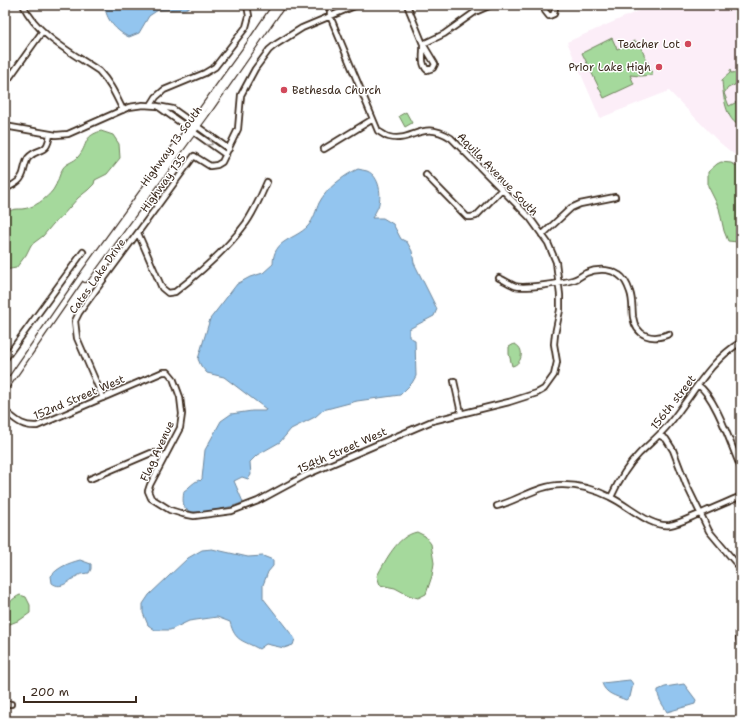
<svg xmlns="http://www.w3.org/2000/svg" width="746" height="726" viewBox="0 0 746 726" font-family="'Shantell Sans',sans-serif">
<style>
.built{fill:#fceef8}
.green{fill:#a5d99c;stroke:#70825d}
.water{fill:#93c5ef;stroke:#70879b}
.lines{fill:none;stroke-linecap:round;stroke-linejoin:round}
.minor-casing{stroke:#3b2a1e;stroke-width:8}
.major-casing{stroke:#3b2a1e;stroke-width:8}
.minor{stroke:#fff;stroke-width:4.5}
.major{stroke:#fff;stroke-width:5.5}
.oneway{stroke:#a79f9a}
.poi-dot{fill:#d1495b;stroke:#fff;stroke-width:1.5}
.labels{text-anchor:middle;stroke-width:3;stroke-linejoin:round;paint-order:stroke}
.poi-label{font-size:11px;fill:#3b2a1e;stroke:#fff;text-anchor:end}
.street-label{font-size:11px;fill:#3b2a1e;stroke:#fff}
</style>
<rect width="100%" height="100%" fill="#fff"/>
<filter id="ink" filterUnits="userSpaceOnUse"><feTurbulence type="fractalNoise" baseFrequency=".025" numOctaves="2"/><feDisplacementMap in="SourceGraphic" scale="8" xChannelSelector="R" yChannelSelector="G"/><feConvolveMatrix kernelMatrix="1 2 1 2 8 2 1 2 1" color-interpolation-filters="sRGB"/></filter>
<g filter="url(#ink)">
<path class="built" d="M652 5H741V160L719 142 669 91 600 118 567 42Z"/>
<path class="green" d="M612 38 617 49 635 41 639 43 653 75 640 76 630 75 634 84 604 98 582 53Z
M730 70 731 73 739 72 741 82 728 88 724 93 729 106 737 102 739 104 737 105 741 114V126C725 121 723 94 722 80L730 73Z
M406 112 412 123 405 127 399 116Z
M101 131 113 135 119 144 120 158 107 174 95 180 94 184 88 190 78 198 62 216 53 224 43 236 31 245 26 255 16 268 5 270V214C12 209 14 209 22 209 34 208 46 199 53 190 58 183 59 174 63 168 66 163 74 162 78 157 89 144 82 137 101 131Z
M721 162 731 163 741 168V241L738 242 728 241 724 231 719 208 708 186V172L717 164Z
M514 344C525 347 523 364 512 366L509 354V347Z
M417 532 425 536 431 544 434 563 432 576 426 594 418 598 408 595 395 588 380 585 377 576C386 560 397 536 417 532Z
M20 595 26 597 30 605V613L20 620 5 626C5 612 5 602 20 595Z"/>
<path class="water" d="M105 5H194L185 9 158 10 149 16 139 33 129 37C117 32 105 19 105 5Z
M358 169C361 170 364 170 367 171 380 176 382 196 378 207 376 211 374 215 372 218H383L393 224 401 239 407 242 412 251 414 263 437 309 434 316 409 329V337L415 340 416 376 412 383 400 395 357 401 323 410 315 417 291 429 280 442 257 455 250 462 251 475 248 479 242 477 234 481 243 502C235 507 192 517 186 509 182 505 183 497 184 491 189 488 193 482 199 480L200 481 202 479 205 450 221 421 231 414 252 411H265L266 409 224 377 207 373 201 366 198 359 210 319 237 284 250 277 263 273 273 264C273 239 295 240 308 226 314 219 316 210 319 203 326 189 344 175 358 169Z
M212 549 248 557 263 556 273 560V566L268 572 263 585V598L295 639 293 645 284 648 266 644 259 649C243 640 235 642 230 622L217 617 189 621 170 630H155L148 625 143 613V604L149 595 188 558 202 550Z
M80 560 91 564V569L89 573C86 573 82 574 79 575 70 579 62 591 52 583L51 576C58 567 69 563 80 560Z
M630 680 633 684 630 697 626 700C616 696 605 694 602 683Z
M684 684 696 700 695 704 667 712C663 705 657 698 658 690L665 687Z"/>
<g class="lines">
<g class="minor-casing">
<path id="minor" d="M23 5C38 36 71 52 99 71 111 84 115 94 123 110
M407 5 423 44 435 64 433 68 427 70C420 63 424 53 423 44
M546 5 545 11 549 16 554 14 555 8 554 5
M423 44 444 34 475 12 491 5
M5 84 42 32
M151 105 156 97 164 90 205 73 215 67 246 27 249 16 247 5
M160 108 226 155
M5 126 56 135 68 134 129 107 143 105 157 106 173 109 229 149
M324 149 373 119
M426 175 467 217H471L476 216 502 189
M5 189C15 184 22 181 24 170 25 166 26 161 28 158 39 146 47 156 50 134
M138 233 162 288 168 293 175 292C201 272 227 249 246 223 255 210 261 196 267 182
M542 235 571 208 580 204 615 197
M499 278C504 280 510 284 515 286 524 289 563 283 573 280 578 279 582 275 586 273 596 269 609 268 619 275 624 278 628 286 630 292 633 300 632 309 633 317 636 337 653 341 669 334
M5 359 83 252
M454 381 461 413
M698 385C716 397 731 446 741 468
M103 398 77 338 75 321 79 313 194 156 210 166 217 165 222 162 238 129 241 95 255 69 269 50 275 45 302 28 357 5
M5 411C16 420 22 427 37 426L163 372H168L173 378 180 397 182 414 180 428 150 485 148 491 151 498 170 510 183 514 194 516 232 511 258 501 306 475 432 421 509 402 537 393 544 389 554 375 557 362 554 344 555 334 560 310V295L556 262 548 243 530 218 451 138C422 119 412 143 389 137 385 136 382 133 378 131L330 16V5
M659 435 666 439 673 450 686 484 709 531 741 569
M90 479 151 453H158L164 458
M611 497C618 482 627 466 639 454 649 444 660 435 669 424 692 396 709 361 741 342
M497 506C519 500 540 484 563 485 579 485 596 490 610 497 628 505 650 528 670 525 681 523 691 517 702 513 715 507 728 502 741 496
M741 619C738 628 738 637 741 646
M5 704H11"/>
</g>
<g class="major-casing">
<path id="major" d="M85 279 206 114 282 5
M5 388 85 272 249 45 276 5"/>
</g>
<use href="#minor" class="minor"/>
<use href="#major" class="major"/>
</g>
<defs><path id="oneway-chevron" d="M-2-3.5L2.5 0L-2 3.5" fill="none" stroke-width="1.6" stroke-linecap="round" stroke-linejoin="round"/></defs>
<use class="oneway" href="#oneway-chevron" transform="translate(210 143) rotate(35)"/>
</g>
<g class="poi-dot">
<circle cx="688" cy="44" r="4"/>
<circle cx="659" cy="67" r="4"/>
<circle cx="284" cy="90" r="4"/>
</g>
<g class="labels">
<g class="poi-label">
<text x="680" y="48">Teacher Lot</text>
<text x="651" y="71">Prior Lake High</text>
<text x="292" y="94" text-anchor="start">Bethesda Church</text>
</g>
<g class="street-label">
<text transform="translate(171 146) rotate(-54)" y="4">Highway 13 South</text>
<text transform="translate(498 174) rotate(46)" y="4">Aquila Avenue South</text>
<text transform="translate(163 183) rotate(-54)" y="4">Highway 135</text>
<text transform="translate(97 276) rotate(-55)" y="4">Cates Lake Drive</text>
<text transform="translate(79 397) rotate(-23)" y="4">152nd Street West</text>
<text transform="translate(673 402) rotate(-52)" y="4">156th street</text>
<text transform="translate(342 450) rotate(-24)" y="4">154th Street West</text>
<text transform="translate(157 451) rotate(-65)" y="4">Flag Avenue</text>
</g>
</g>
<rect width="746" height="726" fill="none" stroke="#fff" stroke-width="20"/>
<rect x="10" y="10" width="726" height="706" fill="none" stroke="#3b2a1e" stroke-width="1.5" filter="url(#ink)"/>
<path d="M24 696v6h112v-6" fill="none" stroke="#3b2a1e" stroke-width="2"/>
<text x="30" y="696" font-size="12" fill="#3b2a1e" stroke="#ffffff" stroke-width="3" paint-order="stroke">200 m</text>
</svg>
